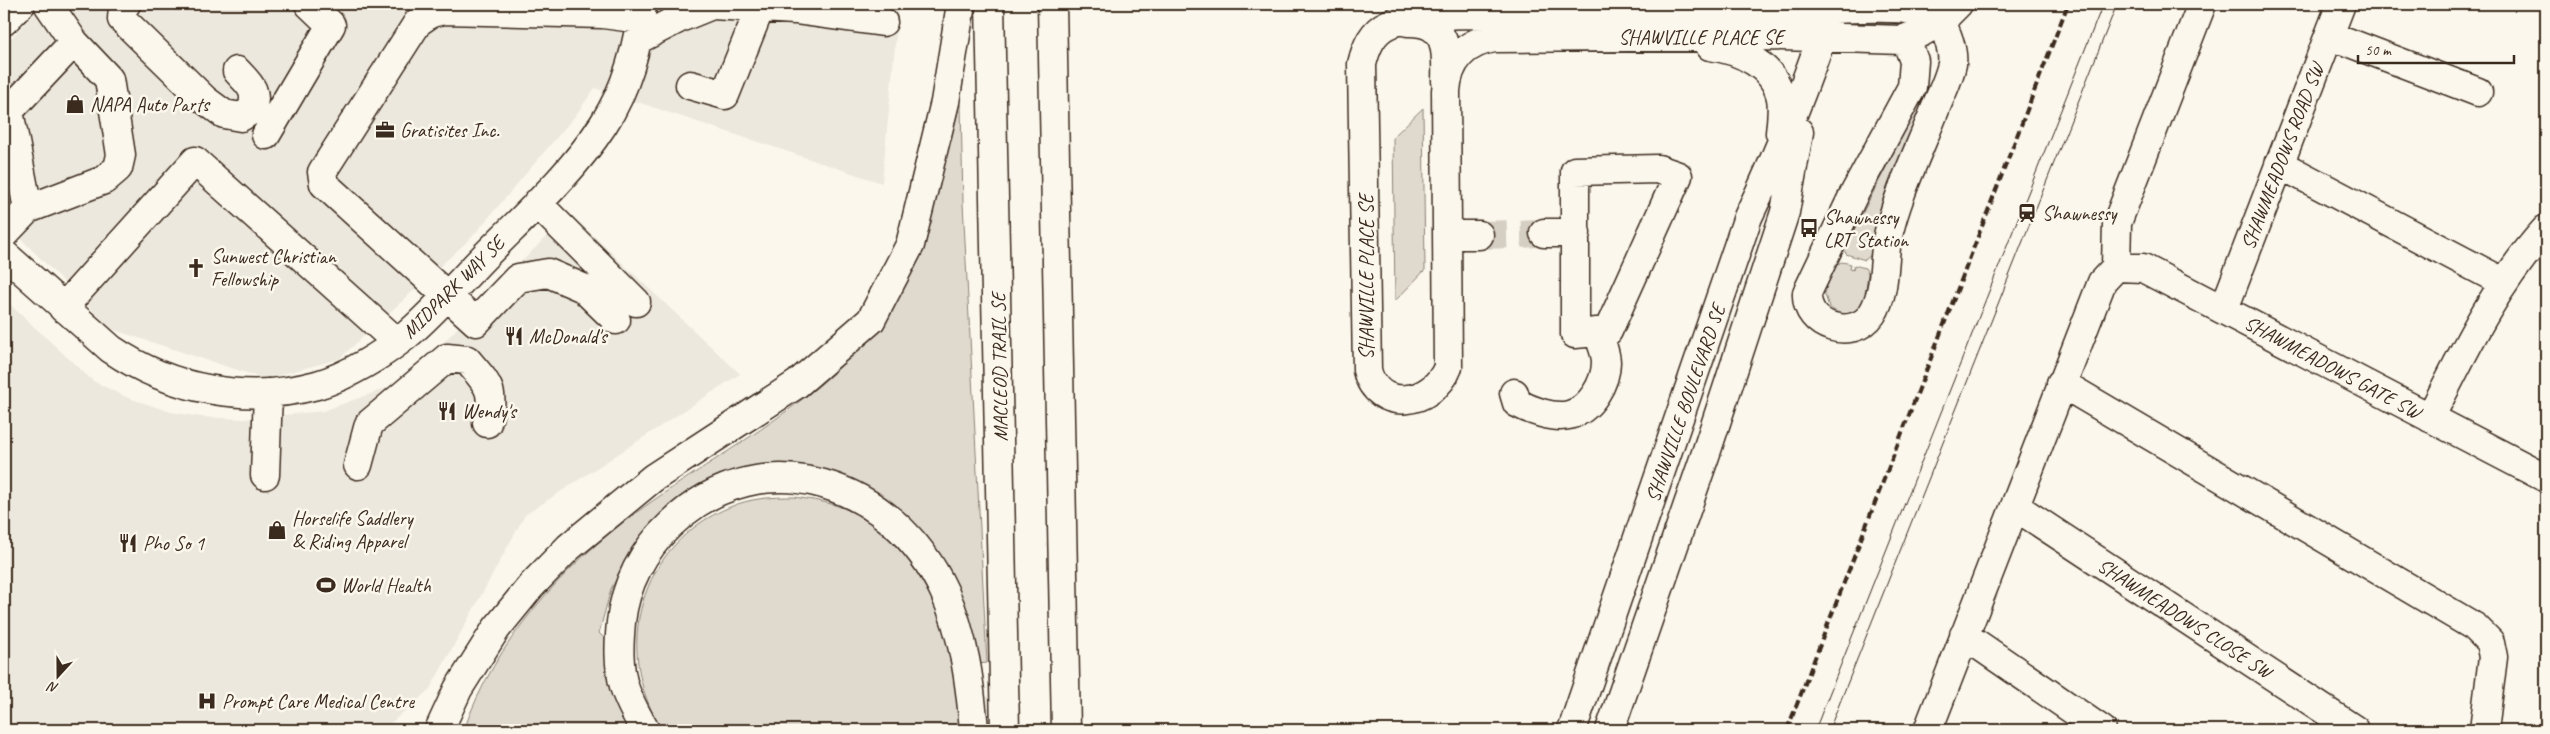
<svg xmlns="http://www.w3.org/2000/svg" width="2550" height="734" viewBox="0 0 2550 734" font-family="Caveat,sans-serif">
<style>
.built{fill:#ede8dd}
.green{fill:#dfd9ce;stroke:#8d8276}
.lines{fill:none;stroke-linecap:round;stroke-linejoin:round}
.minor-tunnel{stroke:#d5cec3;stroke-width:28;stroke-dasharray:28 14;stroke-linecap:butt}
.minor-casing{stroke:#3b2a1e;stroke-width:31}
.highway-casing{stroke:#3b2a1e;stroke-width:31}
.minor{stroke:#fbf7ec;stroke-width:28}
.highway{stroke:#fbf7ec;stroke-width:28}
.tram{stroke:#3b2a1e;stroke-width:1}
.rail{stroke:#3b2a1e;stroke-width:4;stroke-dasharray:8 4;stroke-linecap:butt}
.labels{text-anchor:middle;stroke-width:5;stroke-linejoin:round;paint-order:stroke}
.street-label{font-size:20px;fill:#3b2a1e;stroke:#fbf7ec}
.poi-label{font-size:20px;fill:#3b2a1e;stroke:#fbf7ec;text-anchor:start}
</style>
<rect width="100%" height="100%" fill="#fbf7ec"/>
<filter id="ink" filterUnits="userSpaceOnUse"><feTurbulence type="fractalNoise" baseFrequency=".02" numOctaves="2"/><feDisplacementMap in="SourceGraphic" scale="10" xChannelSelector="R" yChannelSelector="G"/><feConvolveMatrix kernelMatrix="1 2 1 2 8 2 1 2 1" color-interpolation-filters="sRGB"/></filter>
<g filter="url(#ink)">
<path class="built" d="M43 4H899L882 183 595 88 575 116 472 237 339 359 265 379 111 329 4 222V46Z
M569 213 740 374 525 515 430 689 383 730H4V299L93 381 126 397 171 412 201 417 244 419 323 411 406 381Z"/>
<path class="green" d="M952 105H961L963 203 987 663 978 664 919 536 786 470 636 547 620 572 611 589 599 633 607 641 634 730H464C494 643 563 566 637 512 717 454 808 410 873 332 880 322 886 311 893 300 932 238 943 177 952 105Z
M1423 108 1425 270 1395 301 1393 137Z
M1915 111 1920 113 1876 226 1870 256 1865 260 1846 254 1844 249Z
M1842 262 1851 264 1850 269 1853 270 1854 265 1865 268 1868 273 1864 304C1853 316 1842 317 1829 307L1824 292 1837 264Z
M794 497C807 499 822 501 835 505 904 527 940 600 954 666 959 687 960 709 963 730H662C611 649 639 544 730 507 750 498 772 497 794 497Z"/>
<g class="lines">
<path class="minor-tunnel" d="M1479 235 1544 233"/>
<g class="minor-casing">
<path id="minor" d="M126 4 123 7 122 19 205 100 224 114 241 117 252 110C258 90 250 85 237 71
M4 21 21 4
M1408 22C1448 21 1447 50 1446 81
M2329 35 2478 92
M637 40 680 18 712 5 795 10 883 22
M1902 40 1908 45 1914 61 1912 87 1853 196 1807 293C1805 328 1854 341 1872 314 1886 292 1883 264 1887 240 1897 194 1919 151 1936 107 1941 94 1949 79 1952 64 1954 52 1947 32 1940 21 1923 0 1822 10 1793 12 1702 17 1610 15 1520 15 1483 15 1422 10 1389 24 1372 31 1366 48 1362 64L1367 370C1377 413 1433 406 1448 367L1446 91C1448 61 1465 42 1495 38L1782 36 1902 40 1922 32 1940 22 1958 4
M1710 46C1740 50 1774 65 1781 98 1783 109 1781 122 1780 133
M690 85 725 95 760 8
M4 109 9 111 28 209 4 234
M9 111 74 42
M266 135 331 25 309 4
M2279 164 2503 282
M1658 169 1678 176 1608 331 1575 334V171Z
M537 203 636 302
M28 209 104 180 118 168 121 155 109 79 74 42 48 4
M1544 233H1576
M1447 235H1479
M4 254 111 349C171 390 247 404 317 385 348 376 382 355 407 335 433 313 457 285 481 260 523 217 570 176 603 125 626 90 639 45 642 4
M2116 267 2143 268 2546 478
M2116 267 2117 223 2202 4
M63 308 195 161 397 342
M2224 309 2341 4
M616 320 583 288 548 273 518 278 476 322 324 184 322 172 418 22 431 13 444 10 603 14 641 19
M2061 383 2475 627 2490 642 2493 657 2484 730
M1514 393 1517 403C1530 410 1553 419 1569 415 1590 410 1606 383 1606 362 1606 352 1600 341 1598 332
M2430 418C2464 351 2495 285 2546 229
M358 465 369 424 447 358 467 360C488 385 496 389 487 423
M265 475 268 393
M2016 507 2355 730
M1964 635 2102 730
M1572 730 1748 217C1779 153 1804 89 1827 22
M1610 730 1707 450 1785 212 1799 132
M1928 730 2102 282 2116 267"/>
</g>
<g class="highway-casing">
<path id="highway" d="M990 4 1005 730
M1052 4 1066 730
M439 730 458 689 496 629 531 586 569 547 653 478 797 384 871 320 910 245 945 102 961 4
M645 730C637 716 629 702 624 686 618 665 619 644 621 622 625 585 643 550 671 524 763 436 894 483 944 591 964 635 970 682 974 730"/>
</g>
<use href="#minor" class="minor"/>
<use href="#highway" class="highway"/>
<path class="tram" d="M1815 730 2103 4
M1829 730 2117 4"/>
<path class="rail" d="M1787 730 2068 4"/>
</g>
</g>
<defs>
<g id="shop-bare" transform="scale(1.5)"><path d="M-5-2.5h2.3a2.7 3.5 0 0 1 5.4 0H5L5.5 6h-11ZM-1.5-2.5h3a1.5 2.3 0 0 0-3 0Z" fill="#3b2a1e" stroke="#fbf7ec" stroke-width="2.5" paint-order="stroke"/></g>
<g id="office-bare" transform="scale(1.5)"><path d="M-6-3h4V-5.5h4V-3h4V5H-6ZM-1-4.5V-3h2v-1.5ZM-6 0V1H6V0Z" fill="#3b2a1e" stroke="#fbf7ec" stroke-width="2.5" paint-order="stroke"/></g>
<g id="station-bare" transform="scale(1.5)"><path d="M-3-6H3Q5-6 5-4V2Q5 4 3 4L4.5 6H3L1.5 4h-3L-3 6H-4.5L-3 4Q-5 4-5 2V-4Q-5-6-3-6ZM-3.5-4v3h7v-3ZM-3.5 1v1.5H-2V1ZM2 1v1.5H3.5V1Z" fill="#3b2a1e" stroke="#fbf7ec" stroke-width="2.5" paint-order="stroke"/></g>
<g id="bus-bare" transform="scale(1.5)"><path d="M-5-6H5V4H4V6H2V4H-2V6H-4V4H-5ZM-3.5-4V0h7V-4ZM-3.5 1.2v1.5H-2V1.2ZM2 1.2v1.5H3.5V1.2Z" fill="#3b2a1e" stroke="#fbf7ec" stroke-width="2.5" paint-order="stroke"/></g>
<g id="church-bare" transform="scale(1.5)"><path d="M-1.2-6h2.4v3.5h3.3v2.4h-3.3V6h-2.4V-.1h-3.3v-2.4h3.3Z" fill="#3b2a1e" stroke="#fbf7ec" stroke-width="2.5" paint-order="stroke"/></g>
<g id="restaurant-bare" transform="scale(1.5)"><path d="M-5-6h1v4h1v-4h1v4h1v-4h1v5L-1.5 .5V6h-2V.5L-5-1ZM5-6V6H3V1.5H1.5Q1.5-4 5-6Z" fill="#3b2a1e" stroke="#fbf7ec" stroke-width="2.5" paint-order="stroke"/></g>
<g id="stadium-bare" transform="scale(1.5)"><path d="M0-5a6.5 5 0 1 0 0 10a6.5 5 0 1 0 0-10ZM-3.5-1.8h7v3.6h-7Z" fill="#3b2a1e" stroke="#fbf7ec" stroke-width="2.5" paint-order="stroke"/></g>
<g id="hospital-bare" transform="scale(1.5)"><path d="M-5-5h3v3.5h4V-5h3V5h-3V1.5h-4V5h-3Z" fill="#3b2a1e" stroke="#fbf7ec" stroke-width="2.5" paint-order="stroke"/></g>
</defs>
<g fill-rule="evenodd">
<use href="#shop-bare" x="75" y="104"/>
<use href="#office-bare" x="385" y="130"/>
<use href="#station-bare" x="2027" y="213"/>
<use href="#bus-bare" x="1809" y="228"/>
<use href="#church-bare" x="196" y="268"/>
<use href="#restaurant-bare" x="514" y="336"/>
<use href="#restaurant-bare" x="447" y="411"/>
<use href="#shop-bare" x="277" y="530"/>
<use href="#restaurant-bare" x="128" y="543"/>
<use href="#stadium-bare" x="326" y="585"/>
<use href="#hospital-bare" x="207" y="701"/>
</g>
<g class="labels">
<g class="street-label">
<text x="1701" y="44">SHAWVILLE PLACE SE</text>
<text transform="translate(2282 156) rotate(-69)" y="7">SHAWMEADOWS ROAD SW</text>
<text transform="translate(1366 277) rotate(-90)" y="7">SHAWVILLE PLACE SE</text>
<text transform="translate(453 287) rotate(-45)" y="7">MIDPARK WAY SE</text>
<text transform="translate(999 367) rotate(-91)" y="7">MACLEOD TRAIL SE</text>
<text transform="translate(2333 367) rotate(28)" y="7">SHAWMEADOWS GATE SW</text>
<text transform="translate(1685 403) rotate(-71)" y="7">SHAWVILLE BOULEVARD SE</text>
<text transform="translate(2185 618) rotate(33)" y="7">SHAWMEADOWS CLOSE SW</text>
</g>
<g class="poi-label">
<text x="90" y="111">NAPA Auto Parts</text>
<text x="400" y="137">Gratisites Inc.</text>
<text x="2042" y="220">Shawnessy</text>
<text x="1824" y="224">Shawnessy<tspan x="1824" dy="23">LRT Station</tspan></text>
<text x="211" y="263">Sunwest Christian<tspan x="211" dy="23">Fellowship</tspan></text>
<text x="529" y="343">McDonald's</text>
<text x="462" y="418">Wendy's</text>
<text x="292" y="525">Horselife Saddlery<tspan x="292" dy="23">&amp; Riding Apparel</tspan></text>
<text x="143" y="550">Pho So 1</text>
<text x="341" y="592">World Health</text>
<text x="222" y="708">Prompt Care Medical Centre</text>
</g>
</g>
<rect width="2550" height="734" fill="none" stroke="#fbf7ec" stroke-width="20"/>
<rect x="10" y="10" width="2530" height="714" fill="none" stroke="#3b2a1e" stroke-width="2" filter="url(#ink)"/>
<g transform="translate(58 676) rotate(201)" stroke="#fbf7ec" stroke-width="4" paint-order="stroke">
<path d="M0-4L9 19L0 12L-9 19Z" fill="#3b2a1e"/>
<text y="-8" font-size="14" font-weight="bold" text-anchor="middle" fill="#3b2a1e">N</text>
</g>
<path d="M2358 55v8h156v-8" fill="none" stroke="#3b2a1e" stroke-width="2.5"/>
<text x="2365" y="55" font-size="15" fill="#3b2a1e" stroke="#fbf7ec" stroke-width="4" paint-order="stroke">50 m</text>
</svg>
